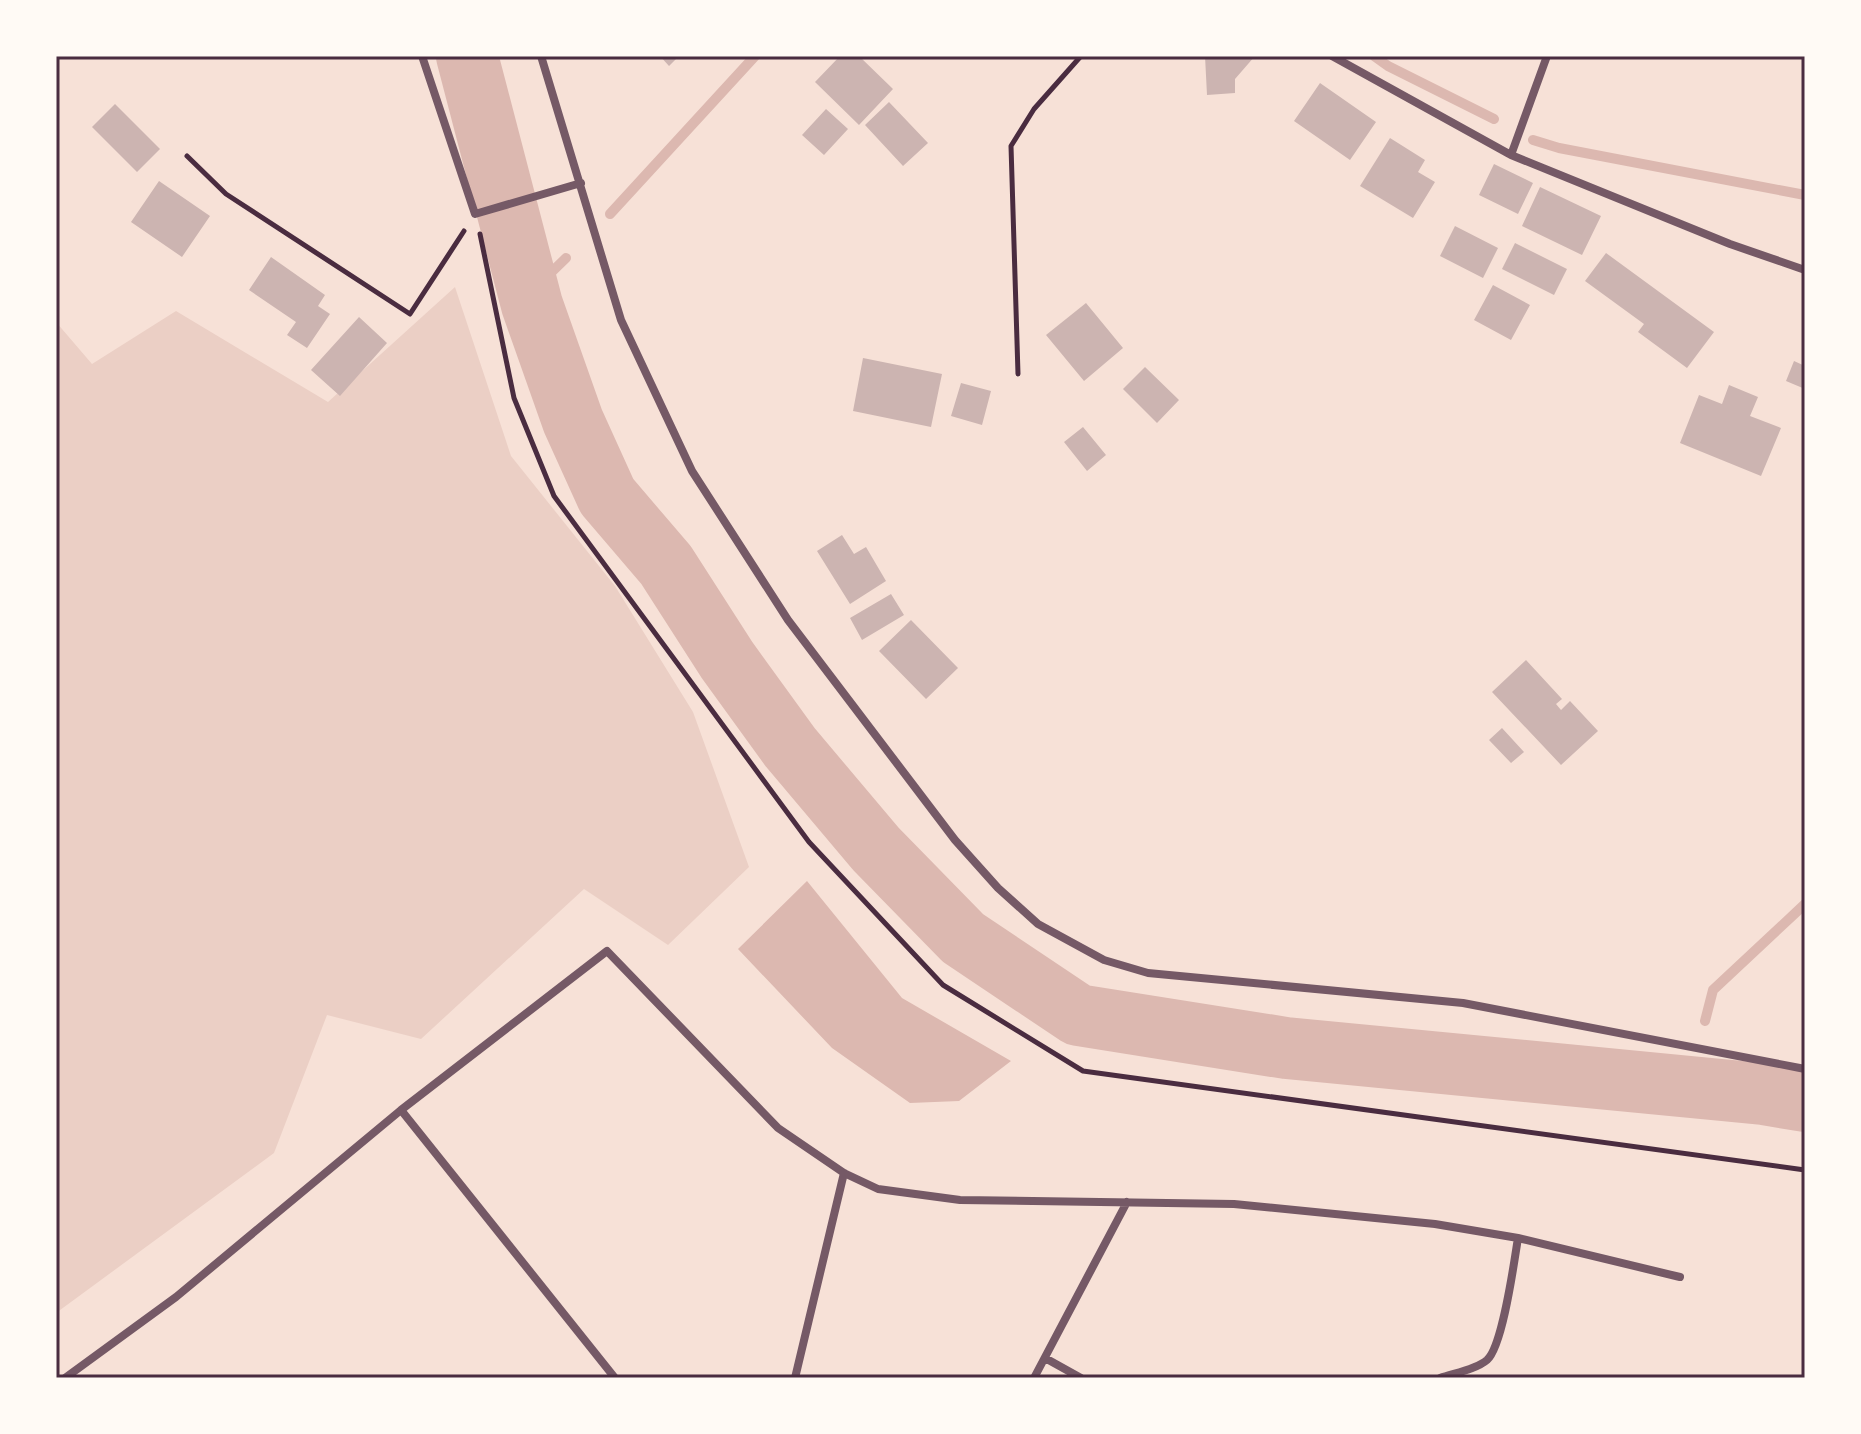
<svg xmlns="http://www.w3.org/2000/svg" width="1861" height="1434" viewBox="0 0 1861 1434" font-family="'Work Sans',sans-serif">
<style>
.green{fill:#ebcfc5}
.water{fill:#dcb8b0}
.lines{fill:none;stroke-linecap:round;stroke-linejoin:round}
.stream{stroke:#dcb8b0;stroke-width:10}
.river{stroke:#dcb8b0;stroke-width:62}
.building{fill:#ccb4b1}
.path{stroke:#4a2c40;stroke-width:5}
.minor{stroke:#755966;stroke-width:8}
.neatline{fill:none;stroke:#4a2c40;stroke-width:3}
</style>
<rect width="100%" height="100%" fill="#f7e1d7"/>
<path class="green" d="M455 287 511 456 615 586 693 712 749 867 668 945 584 889 421 1039 327 1015 274 1153 56 1313V322L92 364 176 311 328 402Z"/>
<path class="water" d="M807 881 902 998 1011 1061 959 1101 910 1103 832 1048 738 949Z"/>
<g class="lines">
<path class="stream" d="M1374 56 1388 66 1494 119
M1533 140 1559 148 1805 195
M610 214 755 56
M529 294 566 258
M1705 1021 1713 990 1805 904
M1688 1087 1691 1076"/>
<path class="river" d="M467 56 532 305 573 421 607 496 666 565 727 660 790 747 876 849 963 938 1078 1015 1286 1048 1763 1094 1805 1101"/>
</g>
<path class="building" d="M660 56H679L669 66Z
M840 56H859L893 89 859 125 815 82Z
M1205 56H1255L1235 79V93L1207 95Z
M1320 83 1376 122 1350 160 1294 121Z
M889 102 928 143 903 166 865 125Z
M115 104 160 149 137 172 92 127Z
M826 109 848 129 824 155 802 135Z
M1390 138 1425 160 1418 172 1435 182 1413 218 1360 186Z
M1494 164 1533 183 1518 214 1479 195Z
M159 181 210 216 182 257 131 222Z
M1540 187 1601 216 1582 255 1522 226Z
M1455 226 1498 248 1483 278 1440 256Z
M1515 243 1567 269 1554 295 1502 269Z
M1606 253 1714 332 1687 368 1638 332 1644 324 1585 281Z
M271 257 325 295 318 306 330 314 307 348 287 335 296 322 249 290Z
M1493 285 1530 305 1511 340 1474 320Z
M1086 303 1123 348 1084 381 1046 335Z
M359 317 387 343 340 396 311 370Z
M863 358 942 374 931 427 853 411Z
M1794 361 1805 366V389L1786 381Z
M1145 367 1179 400 1157 423 1123 389Z
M961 383 991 391 982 425 951 416Z
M1729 385 1758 397 1750 416 1781 428 1761 476 1680 443 1699 395 1722 404Z
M1083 427 1106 455 1087 471 1064 442Z
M842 535 854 554 866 547 886 581 850 604 817 551Z
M891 594 904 615 862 640 850 618Z
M911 620 958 668 926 699 879 651Z
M1526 660 1562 699 1556 704 1561 710 1570 701 1598 731 1561 765 1492 692Z
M1502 728 1524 752 1511 763 1489 740Z"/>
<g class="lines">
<path class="path" d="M187 156 226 194 410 314 464 231
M480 234 514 398 554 496 809 842 943 985 1083 1071 1805 1170
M1018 374 1011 146 1034 109 1081 56"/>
<path class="minor" d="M422 56 475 214 581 183
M541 56 621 320 692 471 788 620 955 840 998 888 1038 924 1104 960 1148 973 1463 1003 1805 1069
M1332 56 1511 155 1730 244 1805 270
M1511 155 1547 56
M401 1110 615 1378
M1045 1358 1081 1378
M65 1378 176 1297 401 1110 607 951 778 1128 844 1173 878 1189 960 1200 1234 1204 1435 1224 1518 1238 1680 1277
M795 1378 844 1173
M1034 1378 1127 1202
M1440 1378C1454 1373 1475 1370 1487 1360 1503 1346 1514 1262 1518 1238"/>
</g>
<rect width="1861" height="1434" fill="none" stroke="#fffaf5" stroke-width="116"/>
<rect x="58" y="58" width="1745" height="1318" class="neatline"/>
</svg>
